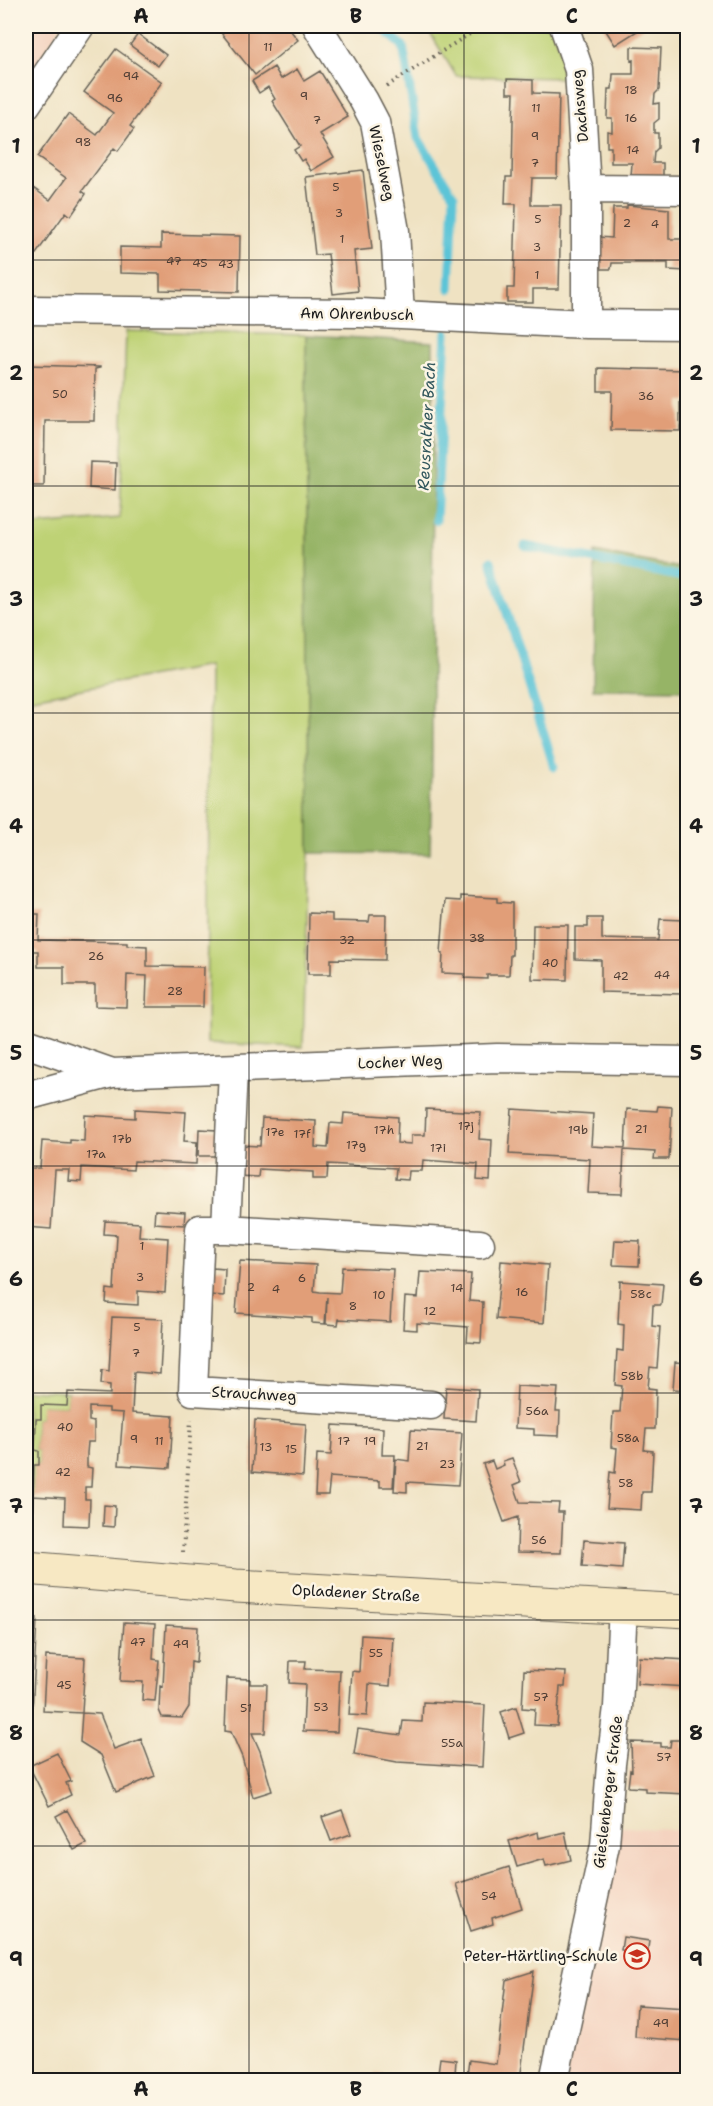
<svg xmlns="http://www.w3.org/2000/svg" width="713" height="2106" viewBox="0 0 713 2106" font-family="'Shantell Sans',sans-serif">
<style>
.built{fill:#f4d3c0}
.green{fill:#bed275;stroke:#6d7748;stroke-width:1.5}
.forest{fill:#96b466;stroke:#596841;stroke-width:1.5}
.lines{fill:none;stroke-linecap:round;stroke-linejoin:round}
.stream{stroke:#5bc4d7;stroke-width:9}
.building{fill:#e19e78}
.minor-casing{stroke:#666156;stroke-width:31}
.secondary-casing{stroke:#666156;stroke-width:35}
.path{stroke:#666156;stroke-width:4;stroke-dasharray:1.5 4.5;stroke-linecap:butt}
.minor{stroke:#fff;stroke-width:28}
.secondary{stroke:#f7e8c3;stroke-width:33}
.grid{fill:none;stroke:#1c1c1c;stroke-width:1.5;stroke-opacity:0.55}
.labels{text-anchor:middle;stroke-width:5;stroke-linejoin:round;paint-order:stroke}
.number-label{font-size:12px;fill:#4d3c33}
.street-label{font-size:15px;fill:#1c1c1c;stroke:#fcf5e5}
.poi-label{font-size:15px;fill:#1c1c1c;stroke:#fcf5e5;text-anchor:end}
.water-label{font-size:16px;font-style:italic;fill:#32575d;stroke:#fcf5e5}
.neatline{fill:none;stroke:#1c1c1c;stroke-width:2}
.grid-label{font-size:20px;text-anchor:middle;font-weight:bold;fill:#1c1c1c}
</style>
<rect width="100%" height="100%" fill="#fcf5e5"/>
<filter id="ink" filterUnits="userSpaceOnUse"><feTurbulence type="fractalNoise" baseFrequency=".0167" numOctaves="2"/><feDisplacementMap in="SourceGraphic" scale="12" xChannelSelector="R" yChannelSelector="G"/><feConvolveMatrix kernelMatrix="1 2 1 2 8 2 1 2 1" color-interpolation-filters="sRGB"/></filter>
<filter id="wash" filterUnits="userSpaceOnUse"><feTurbulence type="fractalNoise" baseFrequency=".008" numOctaves="4" result="noise"/><feDisplacementMap in="SourceGraphic" scale="24" xChannelSelector="R" yChannelSelector="G"/><feGaussianBlur stdDeviation="1.35" result="paint"/><feColorMatrix in="noise" values="0 0 0 0 0 0 0 0 0 0 0 0 0 0 0 0 0 1.4 0 .05"/><feComposite in="paint" operator="in"/></filter>
<g filter="url(#wash)">
<rect width="100%" height="100%" fill="#efe2c2"/>
<path class="built" d="M26 26H61L26 80Z
M610 1826 687 1831V2080H562Z"/>
<path class="green" d="M426 26H551L559 46 566 78 456 76Z
M126 331 306 335 309 853 303 1047 207 1043 210 666 26 699V526L120 518Z
M26 1390 68 1392 67 1406 42 1405 41 1419H36L35 1450 39 1451V1465H34L33 1496H26Z"/>
<path class="forest" d="M306 335 433 342 432 768 430 854 309 853Z
M595 552 687 569V690L593 689Z"/>
<g class="lines">
<path class="stream" d="M380 26 403 46 418 138 454 196 450 289
M436 520 446 333
M525 546 688 578
M491 561 554 767"/>
</g>
<g id="blocks">
<path class="building" d="M231 26H287L298 40 255 75 222 34Z
M603 26H645L615 45Z
M138 34 166 55 158 66 130 45Z
M631 47 661 48 659 90 655 94 654 104 659 103V119L654 123V133H658V148L654 152 653 163H663V176H631L632 163H611V147H607V131L612 132V118H607L608 89H612L613 74H633V60L631 61Z
M116 49 162 82 130 126 134 129 118 151 114 148 82 191 86 194 71 216 66 212 26 268V183L50 200 66 178 37 157 68 114 97 135 113 113 84 92Z
M274 67 281 79 297 69 304 81 320 71 348 117 320 134 334 157 311 171 304 159 301 161 294 150 300 146 272 101 275 99 268 87 259 93 252 81Z
M507 79 533 80V93L559 94 557 178H532L531 198V205H561L559 289H533V302H507V288H514L516 204H505L506 177H512L513 122 514 93H507Z
M363 170 372 249 354 251 358 291 333 294 328 254 315 255 306 177Z
M627 205 669 209V239H687V271L668 270V263H612L611 269H598V237L612 238 613 208H627Z
M161 234 240 236 239 292 160 290V274L120 273V247L161 248Z
M26 365 100 367V368L95 369 94 421H45L44 486H26Z
M598 368 687 370V401H680V431L611 430 612 391H598Z
M90 462 116 463 115 490 89 488Z
M460 896 497 898V902L512 903V955H510L509 975H487V979L464 978 465 974 442 973 443 953H441L445 900 460 901Z
M309 913 332 914V921L369 922 370 915H386L385 960 331 959V974H308Z
M26 914H39L38 940 127 942V945L147 946V966L204 967 203 1007H146L147 976 127 975 126 1007 95 1006V985H64V967H38V951H26Z
M588 918H602V939L642 940H658L660 919 684 920V926H687V957H683L682 994 601 992V960L575 959V927H588Z
M533 925H568L567 980 532 979Z
M658 1106 672 1107 669 1159H654L655 1152 624 1150 622 1194 588 1193 590 1159 509 1154 512 1109 593 1114 591 1146 625 1148 627 1109 657 1111Z
M135 1109 186 1112 184 1141 197 1142 196 1164 134 1161 133 1170 82 1167 81 1182 68 1181 69 1170H55L51 1229 26 1227V1168H40L42 1141 70 1143V1140L84 1141 85 1115 135 1118Z
M426 1109 481 1112 479 1139 492 1140 490 1181 477 1180 478 1164 423 1160 422 1171H409L408 1180 395 1179 396 1168 328 1164 327 1179H313V1172L259 1169 258 1177 237 1176 239 1145 260 1146 262 1118 316 1121 315 1147 328 1148 330 1123 343 1124 344 1113 398 1117 397 1143 411 1144V1135H425Z
M199 1129 217 1130 215 1156H198Z
M155 1210 185 1212 184 1225 154 1223Z
M105 1221 140 1223 139 1236 168 1238 165 1293 138 1291V1305L106 1303 107 1289 114 1290 117 1235 104 1234Z
M615 1240 640 1241 639 1266 613 1265Z
M240 1261 316 1265 314 1291 320 1292 340 1293 342 1267 393 1269 390 1322 339 1319 338 1325 326 1324 327 1297 325 1324 312 1323V1318L236 1313Z
M501 1261 548 1265 544 1323 496 1319Z
M212 1268 225 1269 224 1296 210 1295Z
M420 1272 471 1274 469 1301 483 1302 481 1343 467 1342 468 1327 417 1323V1330L403 1329 405 1297 418 1298Z
M620 1281 663 1284 661 1305H653L652 1326 660 1327 657 1368 650 1367 648 1388 656 1389 655 1429H646L644 1450 653 1451 651 1492H642L641 1510 607 1508 610 1472 615 1473 617 1448 611 1447 613 1412H620L622 1386 615 1385 617 1350 623 1351 624 1325 618 1324Z
M112 1317 163 1319 160 1374 134 1372 132 1413 173 1416 170 1468 119 1465 123 1413 109 1412V1408L89 1407V1421L94 1422V1442H88L87 1453V1467L92 1468 91 1487H85V1499H90L89 1526 64 1525 65 1498 33 1496 32 1523H26V1496H33L34 1465H39V1451L35 1450 36 1419H41V1405L67 1406 68 1392 110 1394V1385L101 1384 102 1370 109 1371Z
M675 1362 687 1363V1390L673 1389Z
M517 1386 558 1388 556 1411H560L559 1436 534 1435V1429L515 1428Z
M446 1387 478 1389 476 1421 444 1419Z
M255 1420 306 1424 303 1476 252 1472Z
M333 1425 383 1428 382 1455H395L393 1487H380V1481L330 1477 328 1495H315L317 1454 331 1455Z
M411 1430 462 1433 458 1485 407 1482V1492L394 1491 396 1459 409 1461Z
M512 1458 521 1482 514 1485 520 1502 559 1503 558 1512H563L561 1553 517 1552 518 1517 504 1522 483 1464 492 1461 495 1469 504 1465 503 1461Z
M104 1505 115 1506 114 1527 103 1526Z
M584 1540 624 1543 622 1569 582 1566Z
M26 1618H37L32 1713H26Z
M124 1622 155 1624 153 1659 159 1660 155 1701 142 1700 143 1682 120 1681Z
M166 1625 198 1627 196 1663 191 1662 189 1707 182 1718 162 1717 159 1710 160 1686 163 1687Z
M361 1635 393 1637 390 1686 369 1684 367 1716 349 1715 352 1671 359 1672Z
M46 1656 85 1658 82 1713 43 1711Z
M639 1657 687 1660V1687L637 1684Z
M290 1661H306L305 1669 340 1670 337 1732 303 1731 305 1684 289 1683Z
M524 1670 566 1672 565 1687H560L557 1726 534 1725 535 1709 522 1708Z
M227 1678 250 1679V1684H267L265 1733H252L260 1751 272 1791 253 1797 242 1757 231 1732 225 1731Z
M423 1702 485 1705 482 1767 397 1762 354 1754 358 1729 401 1735 403 1721 422 1722Z
M516 1707 524 1733 509 1738 501 1712Z
M82 1713 100 1714 114 1749 141 1739 155 1776 116 1792 101 1755 80 1742Z
M671 1740H683V1748H687V1794L645 1792V1788L628 1787 630 1770 632 1771 631 1742 661 1743V1747H670Z
M57 1753 71 1781 66 1783 71 1795 49 1806 29 1766Z
M67 1810 86 1844 74 1850 56 1816Z
M342 1810 351 1834 331 1841 322 1817Z
M538 1832 539 1838 565 1832 571 1860 546 1866 544 1859 517 1867 509 1841Z
M509 1867 522 1908 492 1918 493 1924 471 1931 456 1884Z
M623 1937 649 1941 647 1955 621 1950Z
M534 1971 520 2080H437L440 2058 456 2060 455 2074 467 2076 469 2060 496 2064 506 1980Z
M637 2005 687 2008V2041L635 2037Z
M375 2073 392 2075 391 2080H356L357 2074 375 2076Z"/>
</g>
</g>
<g filter="url(#ink)">
<use href="#blocks" fill-opacity="0" stroke="#666156" stroke-width="1.5"/>
<g class="lines">
<g class="minor-casing">
<path id="minor" d="M317 26 364 101 375 122 395 231 400 314
M564 26 579 70 586 189V324
M26 105 80 26
M586 189 688 190
M26 310 360 313 586 324 688 325
M26 1043 112 1073 497 1058 688 1061
M233 1069 226 1229 480 1244
M26 1096 112 1073
M226 1229H200L193 1391 431 1405
M554 2080 605 1845 611 1764 618 1707 623 1607"/>
</g>
<g class="secondary-casing">
<path id="secondary" d="M26 1568 236 1586 688 1611"/>
</g>
<path class="path" d="M387 86 482 26
M183 1552 191 1419"/>
<use href="#minor" class="minor"/>
<use href="#secondary" class="secondary"/>
</g>
</g>
<path class="grid" d="M249 26V2080M464 26V2080M26 260H688M26 486H688M26 713H688M26 940H688M26 1166H688M26 1393H688M26 1620H688M26 1846H688"/>
<defs>
<g id="school-ring" transform="scale(1.35)"><circle r="9.5" fill="#fcf5e5" stroke="#c8321e" stroke-width="1.5"/><path d="M0-5L7-2L0 1L-7-2ZM-4 1L0 2.5L4 1V4Q0 6-4 4Z" fill="#c8321e"/></g>
</defs>
<g fill-rule="evenodd">
<use href="#school-ring" x="637" y="1956"/>
</g>
<g class="labels">
<g class="number-label">
<text x="268" y="51">11</text>
<text x="131" y="80">94</text>
<text x="631" y="94">18</text>
<text x="304" y="100">9</text>
<text x="115" y="102">96</text>
<text x="536" y="112">11</text>
<text x="631" y="122">16</text>
<text x="317" y="124">7</text>
<text x="535" y="140">9</text>
<text x="83" y="146">98</text>
<text x="633" y="154">14</text>
<text x="535" y="167">7</text>
<text x="336" y="191">5</text>
<text x="339" y="217">3</text>
<text x="538" y="223">5</text>
<text x="627" y="227">2</text>
<text x="655" y="228">4</text>
<text x="342" y="243">1</text>
<text x="537" y="251">3</text>
<text x="174" y="265">47</text>
<text x="200" y="267">45</text>
<text x="226" y="268">43</text>
<text x="537" y="279">1</text>
<text x="60" y="398">50</text>
<text x="646" y="400">36</text>
<text x="477" y="942">38</text>
<text x="347" y="944">32</text>
<text x="96" y="960">26</text>
<text x="550" y="967">40</text>
<text x="662" y="979">44</text>
<text x="621" y="980">42</text>
<text x="175" y="995">28</text>
<text x="466" y="1130">17j</text>
<text x="641" y="1133">21</text>
<text x="384" y="1134">17h</text>
<text x="578" y="1134">19b</text>
<text x="275" y="1136">17e</text>
<text x="302" y="1138">17f</text>
<text x="122" y="1143">17b</text>
<text x="356" y="1149">17g</text>
<text x="438" y="1152">17i</text>
<text x="96" y="1158">17a</text>
<text x="142" y="1250">1</text>
<text x="140" y="1281">3</text>
<text x="302" y="1282">6</text>
<text x="251" y="1291">2</text>
<text x="457" y="1292">14</text>
<text x="276" y="1293">4</text>
<text x="522" y="1296">16</text>
<text x="641" y="1298">58c</text>
<text x="379" y="1299">10</text>
<text x="353" y="1310">8</text>
<text x="430" y="1315">12</text>
<text x="137" y="1331">5</text>
<text x="136" y="1357">7</text>
<text x="632" y="1380">58b</text>
<text x="537" y="1415">56a</text>
<text x="65" y="1431">40</text>
<text x="628" y="1442">58a</text>
<text x="134" y="1443">9</text>
<text x="159" y="1445">11</text>
<text x="344" y="1445">17</text>
<text x="370" y="1445">19</text>
<text x="422" y="1450">21</text>
<text x="266" y="1451">13</text>
<text x="291" y="1453">15</text>
<text x="447" y="1468">23</text>
<text x="63" y="1476">42</text>
<text x="626" y="1487">58</text>
<text x="539" y="1544">56</text>
<text x="138" y="1646">47</text>
<text x="181" y="1648">49</text>
<text x="376" y="1657">55</text>
<text x="64" y="1689">45</text>
<text x="541" y="1701">57</text>
<text x="321" y="1711">53</text>
<text x="246" y="1712">51</text>
<text x="452" y="1747">55a</text>
<text x="664" y="1761">57</text>
<text x="489" y="1900">54</text>
<text x="661" y="2027">49</text>
</g>
<g class="street-label">
<text transform="translate(580 106) rotate(-95)" y="5">Dachsweg</text>
<text transform="translate(382 163) rotate(78)" y="5">Wieselweg</text>
<text transform="translate(357 314) rotate(1)" y="5">Am Ohrenbusch</text>
<text transform="translate(400 1062) rotate(-2)" y="5">Locher Weg</text>
<text transform="translate(254 1394) rotate(3)" y="5">Strauchweg</text>
<text transform="translate(356 1593) rotate(3)" y="5">Opladener Straße</text>
<text transform="translate(608 1792) rotate(-83)" y="5">Gieslenberger Straße</text>
</g>
<g class="poi-label">
<text x="618" y="1961">Peter-Härtling-Schule</text>
</g>
<g class="water-label">
<text transform="translate(426 426) rotate(-87)" y="6">Reusrather Bach</text>
</g>
</g>
<rect width="713" height="2106" fill="none" stroke="#fcf5e5" stroke-width="66"/>
<rect x="33" y="33" width="647" height="2040" class="neatline"/>
<g class="grid-label">
<text x="141" y="23">A</text>
<text x="356" y="23">B</text>
<text x="572" y="23">C</text>
<text x="16" y="153">1</text>
<text x="696" y="153">1</text>
<text x="16" y="380">2</text>
<text x="696" y="380">2</text>
<text x="16" y="606">3</text>
<text x="696" y="606">3</text>
<text x="16" y="833">4</text>
<text x="696" y="833">4</text>
<text x="16" y="1060">5</text>
<text x="696" y="1060">5</text>
<text x="16" y="1286">6</text>
<text x="696" y="1286">6</text>
<text x="16" y="1513">7</text>
<text x="696" y="1513">7</text>
<text x="16" y="1740">8</text>
<text x="696" y="1740">8</text>
<text x="16" y="1966">9</text>
<text x="696" y="1966">9</text>
<text x="141" y="2096">A</text>
<text x="356" y="2096">B</text>
<text x="572" y="2096">C</text>
</g>
</svg>
